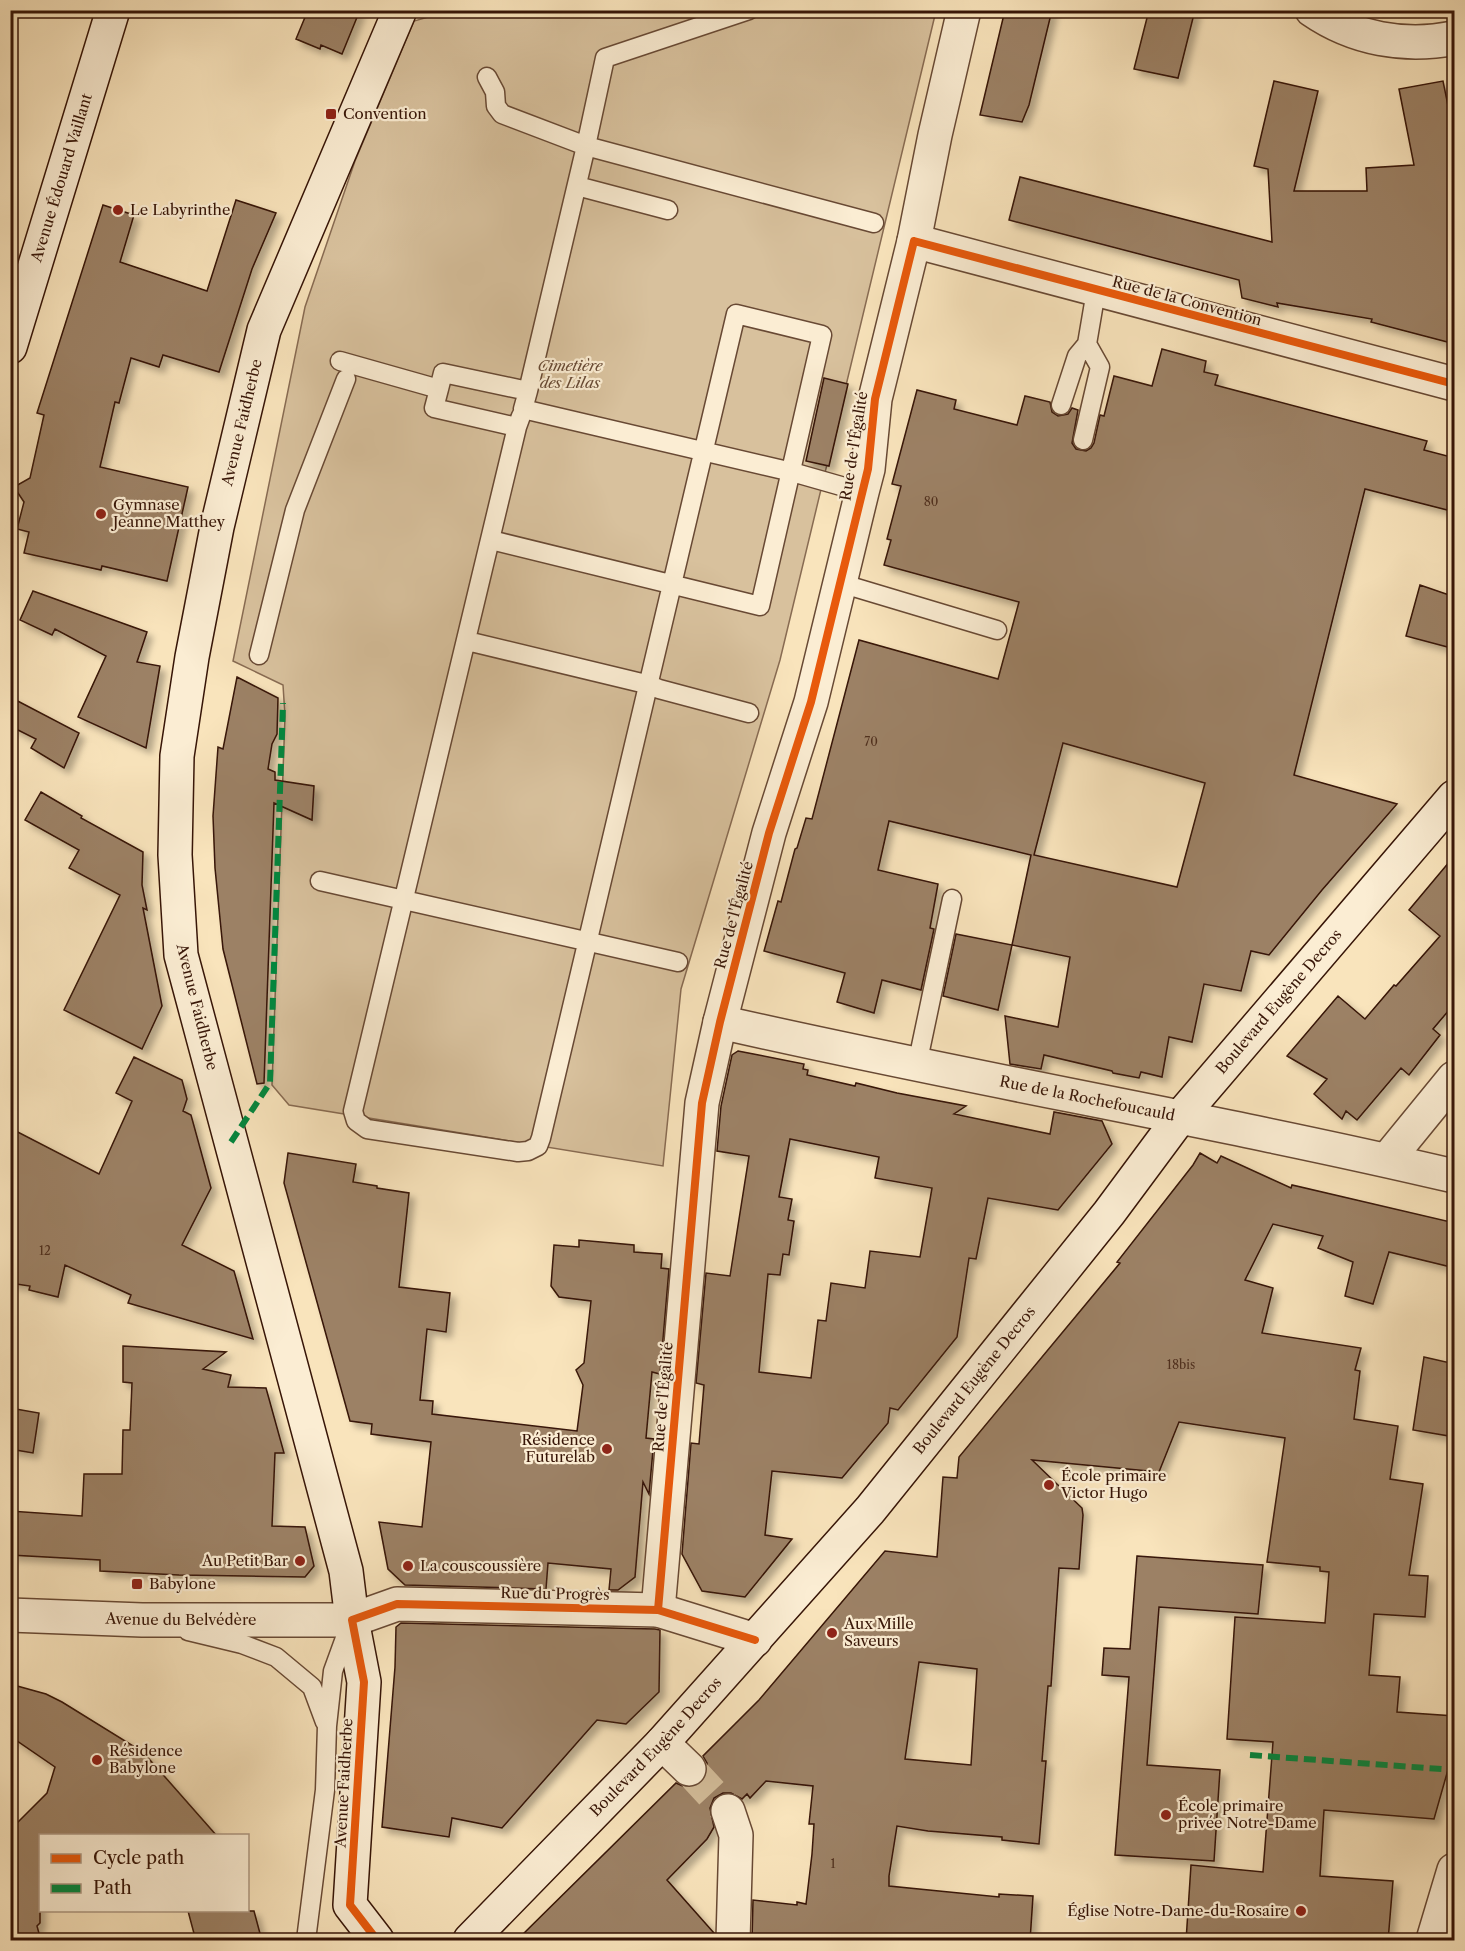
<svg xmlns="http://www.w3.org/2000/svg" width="1465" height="1951" viewBox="0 0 1465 1951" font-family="'Libre Caslon Text',serif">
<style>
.green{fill:#d8c19d;stroke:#886b52;stroke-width:1.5}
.building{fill:#9c8165;stroke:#371507;stroke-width:1.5;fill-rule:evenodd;filter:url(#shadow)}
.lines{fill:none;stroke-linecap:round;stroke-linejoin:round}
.street-tunnel{stroke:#d2bb98;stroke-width:33;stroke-dasharray:33 16;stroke-linecap:butt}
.lane-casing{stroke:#684934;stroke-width:21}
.street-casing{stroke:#684934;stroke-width:36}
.secondary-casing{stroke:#371507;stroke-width:36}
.lane{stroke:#fbedd3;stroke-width:18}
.street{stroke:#fbedd3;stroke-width:33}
.secondary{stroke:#fbedd3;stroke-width:33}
.quiet{stroke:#00873e;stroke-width:6;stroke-dasharray:12 6;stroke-linecap:butt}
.cycleway-casing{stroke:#fbedd3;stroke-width:11}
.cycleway{stroke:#e8590c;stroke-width:8}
.poi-dot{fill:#8f2418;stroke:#fbedd3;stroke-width:2}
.labels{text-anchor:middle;stroke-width:4.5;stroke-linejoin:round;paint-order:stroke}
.number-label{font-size:12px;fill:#50301e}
.poi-label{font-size:15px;fill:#371507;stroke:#fbedd3;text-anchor:start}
.street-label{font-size:15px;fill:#371507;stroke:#fbedd3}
.park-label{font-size:15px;font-style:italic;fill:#674934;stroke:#fbedd3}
</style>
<defs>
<filter id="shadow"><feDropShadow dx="5.5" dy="5.5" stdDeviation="3" flood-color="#0004"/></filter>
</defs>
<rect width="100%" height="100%" fill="#f9e4bc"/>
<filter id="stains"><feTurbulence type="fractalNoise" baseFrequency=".00333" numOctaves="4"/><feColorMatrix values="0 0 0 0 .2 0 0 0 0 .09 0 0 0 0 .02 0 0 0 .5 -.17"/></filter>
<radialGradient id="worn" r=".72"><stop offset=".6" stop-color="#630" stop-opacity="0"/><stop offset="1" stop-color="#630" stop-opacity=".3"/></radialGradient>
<path class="green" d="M453 10 936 11 780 660 681 989 663 1166 289 1105 272 1085 285 716 283 685 233 661 305 307 355 161 414 21Z"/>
<path class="building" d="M308 10H360L342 54 321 45 320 49 296 39Z
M1005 10H1052L1029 105 1022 122 980 115Z
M1149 10H1195L1178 78 1134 69Z
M1274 81 1318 91 1294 191H1367L1366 168 1414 165 1399 89 1443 81 1455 140V344L1371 322 1372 319 1277 303 1278 307 1242 298 1239 280 1009 220 1020 177 1272 242 1268 169 1254 166Z
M236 200 276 213 252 269 219 372 163 355 159 367 131 358 119 403 115 402 100 467 188 487 167 581 102 566 101 570 24 553 29 532 17 529 24 502 14 487 30 478 44 415 37 413 103 205 134 215 120 262 207 291Z
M1162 349 1206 361 1204 372 1218 375 1215 385 1427 441 1424 450 1455 458V512L1365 489 1294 775 1397 804 1322 890 1269 955 1251 951 1241 991 1204 984 1192 1042 1169 1037 1162 1077 1141 1072 1139 1078 1113 1073 1112 1071 1044 1055 1041 1069 1010 1064 1005 1016 1058 1027 1070 957 1012 945 1031 855 889 821 878 870 938 884 930 928 934 929 921 990 882 980 874 1013 837 1002 845 973 764 951 778 901 781 902 795 849 797 848 806 818 812 819 859 640 998 679 1019 602 884 565 891 540 887 539 901 486 892 484 917 390 956 400 954 409 1017 425 1025 396 1050 402 1052 412 1058 416 1068 414 1072 408 1078 410 1072 443 1076 449 1086 451 1091 448 1094 443 1100 415 1104 416 1114 376 1152 386ZM1063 743 1205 783 1177 887 1034 855Z
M824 378 848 384 829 466 806 461Z
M1420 585 1455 597V649L1406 636Z
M33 591 147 632 137 662 160 666 146 748 78 717 106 656 55 629 52 635 20 620Z
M237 677 278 698 277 734 272 744 268 769 275 772V780L314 786 312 820 274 803 264 1083 257 1084 223 949 215 868 213 816 218 747 223 749Z
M10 697 79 733 64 768 31 748 36 739 10 726Z
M41 792 82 816 81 818 143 852 142 885 147 910 143 908 162 1006 142 1049 64 1010 120 895 69 868 79 850 25 820Z
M1455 855V1003L1433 1029 1440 1035 1409 1075 1401 1068 1357 1120 1346 1111 1342 1119 1314 1094 1327 1079 1287 1056 1338 996 1365 1019 1394 985 1396 986 1440 936 1409 910Z
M956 934 1012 945 998 1010 943 996Z
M738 1051 804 1064 803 1069 808 1070 807 1075 855 1086 856 1083 897 1093 966 1106 954 1114 1050 1134 1054 1112 1102 1121 1112 1144 1058 1210 988 1198 976 1259 969 1258 957 1337 898 1410 890 1408 888 1423 842 1478 772 1471 765 1535 792 1539 745 1597 702 1591 682 1554 691 1443 699 1444 704 1385 696 1383 706 1273 730 1276 749 1156 717 1151 721 1106 732 1055ZM790 1139 879 1157 875 1178 932 1188 920 1257 870 1251 865 1288 831 1283 826 1321 818 1320 811 1378 759 1372 768 1274 780 1275 783 1254 789 1255 794 1221 788 1220 792 1199 779 1197Z
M134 1057 182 1080 187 1099 183 1111 191 1115 211 1188 182 1245 234 1271 253 1339 128 1303 131 1295 65 1265 58 1297 29 1290 30 1286 10 1283V1128L99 1174 132 1101 116 1093Z
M288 1153 356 1164 353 1182 377 1186V1188L409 1193 399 1287 450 1293 446 1332 427 1329 420 1400 433 1401 432 1414 577 1431 583 1385 576 1370 584 1363 591 1301 559 1297 551 1286 554 1245 579 1247V1240L634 1245V1252L662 1254 661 1268 669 1269 660 1374 652 1372 646 1438 654 1439 649 1494 643 1482 635 1577 618 1590H609L611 1569 548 1563 546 1589 405 1585 388 1569 379 1522 422 1527 431 1442 371 1434 372 1424 350 1421 284 1183Z
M1200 1153 1217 1163 1221 1156 1291 1188 1292 1185 1455 1223V1268L1389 1252 1373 1304 1345 1296 1353 1262 1318 1248 1323 1236 1273 1224 1245 1280 1273 1288 1262 1333 1361 1348 1355 1370 1360 1371 1354 1419 1398 1426 1390 1479 1423 1484 1409 1575 1428 1576 1425 1617 1374 1614 1369 1675 1400 1677 1397 1712 1455 1716V1745L1434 1819 1324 1810 1320 1876 1393 1881 1388 1941H1186L1191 1865 1263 1872 1273 1742 1227 1739 1235 1617 1325 1623 1329 1572 1320 1571V1567L1267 1562 1285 1438 1179 1422 1159 1472 1032 1460 1082 1508 1083 1515 1079 1569 1059 1568 1051 1686H1048L1042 1761H1046L1039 1844 1002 1840V1837L928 1831 897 1826 889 1876V1886L999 1897V1894L1033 1896 1030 1941H752L753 1900 797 1905V1902L806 1904 812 1854 814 1824H809L813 1786 766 1781 750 1798 747 1794 742 1799 731 1793H723L714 1798 710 1808 714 1827 707 1839 667 1880 714 1933V1941H516L676 1783 685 1787H694L703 1782 707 1773V1763L703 1756 759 1700 885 1551 937 1557 943 1477 957 1478 959 1457 1120 1263 1117 1262 1193 1165ZM919 1662 977 1669 971 1765 905 1759Z
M123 1346 226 1352 203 1369 231 1375 228 1387 266 1388 284 1453H275L272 1526 305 1527 314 1566 305 1577 179 1575 100 1571V1560L10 1555V1511L82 1516 84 1474H122L123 1430H130L132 1383 123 1382Z
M1424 1357 1455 1364V1437L1413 1430Z
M10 1408 39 1413 33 1453 10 1449Z
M1137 1556 1263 1565 1258 1614 1159 1607 1147 1765 1220 1770 1214 1861 1115 1855 1129 1677 1102 1675 1104 1648 1130 1649Z
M401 1623 655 1629 660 1630 659 1692 626 1724 597 1720 502 1828 452 1818 449 1837 382 1827 395 1667 396 1627Z
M10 1684 46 1694 62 1702 143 1752 217 1836H40V1923L37 1926 41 1941H10V1830L47 1793 55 1767 10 1736Z
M188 1911H254L262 1941H196Z"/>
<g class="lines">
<path class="street-tunnel" d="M689 1769 728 1811"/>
<g class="lane-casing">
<path id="lane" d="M487 77 495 92 496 106 502 114 586 146 874 223
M577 186 668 210
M340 361 439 389 443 373 528 391 523 409 792 472 862 492
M439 389 434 408 517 427 521 416
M528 391 586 146 605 58 749 10
M1061 405 1077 356 1087 344
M1083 440 1100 367 1087 344 1096 291
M491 540 760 606 822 335 736 314C672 589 608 864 541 1138L538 1146 528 1151 518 1152 367 1129 356 1121 353 1111 517 427
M840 583 997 630
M467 641 650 685 659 689 749 713
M259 655 295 510 346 379
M320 881 678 962
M917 1065 952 899
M188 1631 242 1644 276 1657 312 1687 325 1722
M306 1940 325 1790 327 1726 333 1671 349 1627"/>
</g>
<g class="street-casing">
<g id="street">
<path d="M1312 10C1354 39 1405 48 1454 38"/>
<path d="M914 241 1454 384"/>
<path id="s1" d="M720 1022C964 1078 1211 1119 1454 1176"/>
<path d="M1387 1160 1454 1078"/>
<path d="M658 1610 702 1103 720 1022 769 833 811 702 862 492 868 469 875 399 914 241 935 135 964 10"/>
<path id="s2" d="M10 1615 142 1620H352L397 1604 658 1610 755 1640"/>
<path d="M662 1743 689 1769"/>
<path d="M728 1811 736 1835 733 1940"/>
<path d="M1433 1940 1454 1870"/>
</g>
</g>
<g class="secondary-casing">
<g id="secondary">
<path id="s3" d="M10 347 113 10"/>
<path id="s4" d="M377 1940 350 1905 364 1682 352 1620 346 1571 181 955 175 855 177 756 192 657 217 527 264 330 400 10"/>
<path id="s5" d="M470 1940 662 1743 870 1510 1109 1213 1181 1116 1454 797"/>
</g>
</g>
<use href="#lane" class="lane"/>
<use href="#street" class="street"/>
<use href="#secondary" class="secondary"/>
<path class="quiet" d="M231 1142 270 1083 283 703
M1250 1755 1454 1770"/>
<g class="cycleway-casing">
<path id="cycleway" d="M658 1610 702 1103 720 1022 769 833 811 702 868 469 875 399 914 241 1454 384
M377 1940 350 1905 364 1682 352 1620 397 1604 658 1610 755 1640"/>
</g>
<use href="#cycleway" class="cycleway"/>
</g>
<g class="poi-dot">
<rect x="325" y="108" width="12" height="12" rx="3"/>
<circle cx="118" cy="210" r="6"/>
<circle cx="101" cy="514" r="6"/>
<circle cx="607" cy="1449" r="6"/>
<circle cx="1049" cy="1485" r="6"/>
<circle cx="300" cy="1561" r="6"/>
<circle cx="408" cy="1566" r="6"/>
<rect x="131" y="1578" width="12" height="12" rx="3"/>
<circle cx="832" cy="1633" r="6"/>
<circle cx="97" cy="1760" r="6"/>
<circle cx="1166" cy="1815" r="6"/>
<circle cx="1301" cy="1911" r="6"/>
</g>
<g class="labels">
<g class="number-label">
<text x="931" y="506">80</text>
<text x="871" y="746">70</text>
<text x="45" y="1255">12</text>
<text x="1181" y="1369">18bis</text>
<text x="833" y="1868">1</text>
</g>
<g class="poi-label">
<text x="343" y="119">Convention</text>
<text x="130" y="215">Le Labyrinthe</text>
<text x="113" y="510">Gymnase<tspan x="113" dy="17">Jeanne Matthey</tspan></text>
<text x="595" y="1445" text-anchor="end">Résidence<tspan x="595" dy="17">Futurelab</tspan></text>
<text x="1061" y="1481">École primaire<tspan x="1061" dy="17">Victor Hugo</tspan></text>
<text x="288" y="1566" text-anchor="end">Au Petit Bar</text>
<text x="420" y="1571">La couscoussière</text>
<text x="149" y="1589">Babylone</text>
<text x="844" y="1629">Aux Mille<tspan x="844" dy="17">Saveurs</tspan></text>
<text x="109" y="1756">Résidence<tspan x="109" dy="17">Babylone</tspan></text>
<text x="1178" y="1811">École primaire<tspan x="1178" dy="17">privée Notre-Dame</tspan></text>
<text x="1289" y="1916" text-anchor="end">Église Notre-Dame-du-Rosaire</text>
</g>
<g class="street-label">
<text dy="5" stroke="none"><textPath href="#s3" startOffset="177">Avenue Édouard Vaillant</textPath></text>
<text transform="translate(1187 301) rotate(15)" y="5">Rue de la Convention</text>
<text dy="5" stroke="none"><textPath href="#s4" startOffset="1557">Avenue Faidherbe</textPath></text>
<text transform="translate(854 446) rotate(-81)" y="5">Rue de l'Égalité</text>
<text transform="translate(734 915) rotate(-75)" y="5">Rue de l'Égalité</text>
<text dy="5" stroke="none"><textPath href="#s5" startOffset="1240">Boulevard Eugène Decros</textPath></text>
<text transform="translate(197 1007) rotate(76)" y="5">Avenue Faidherbe</text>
<text dy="5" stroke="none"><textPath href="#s1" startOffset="375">Rue de la Rochefoucauld</textPath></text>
<text dy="5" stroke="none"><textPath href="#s5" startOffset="754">Boulevard Eugène Decros</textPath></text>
<text transform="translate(663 1397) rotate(-85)" y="5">Rue de l'Égalité</text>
<text transform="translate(555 1594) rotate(1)" y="5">Rue du Progrès</text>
<text dy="5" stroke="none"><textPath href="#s2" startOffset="171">Avenue du Belvédère</textPath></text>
<text dy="5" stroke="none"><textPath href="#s5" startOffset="268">Boulevard Eugène Decros</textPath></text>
<text transform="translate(344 1783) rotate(-87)" y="5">Avenue Faidherbe</text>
</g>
<g class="park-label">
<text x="570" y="371">Cimetière<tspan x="570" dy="17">des Lilas</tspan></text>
</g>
</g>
<rect width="1465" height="1951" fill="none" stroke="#f9e4bc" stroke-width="36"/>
<rect x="12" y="12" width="1441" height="1927" fill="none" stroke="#371507" stroke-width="3"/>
<rect x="18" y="18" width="1429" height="1915" fill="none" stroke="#371507" stroke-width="1.5"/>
<rect x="39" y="1834" width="210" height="78" fill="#fbedd3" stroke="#ad9781" stroke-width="1.5"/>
<rect x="51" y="1854" width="30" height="9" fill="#e8590c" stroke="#ad9781" stroke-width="1.5"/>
<text x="93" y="1864" font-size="18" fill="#371507">Cycle path</text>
<rect x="51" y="1884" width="30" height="9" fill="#00873e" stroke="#ad9781" stroke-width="1.5"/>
<text x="93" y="1894" font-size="18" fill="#371507">Path</text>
<rect width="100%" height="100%" filter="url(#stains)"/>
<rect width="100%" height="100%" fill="url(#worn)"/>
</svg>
